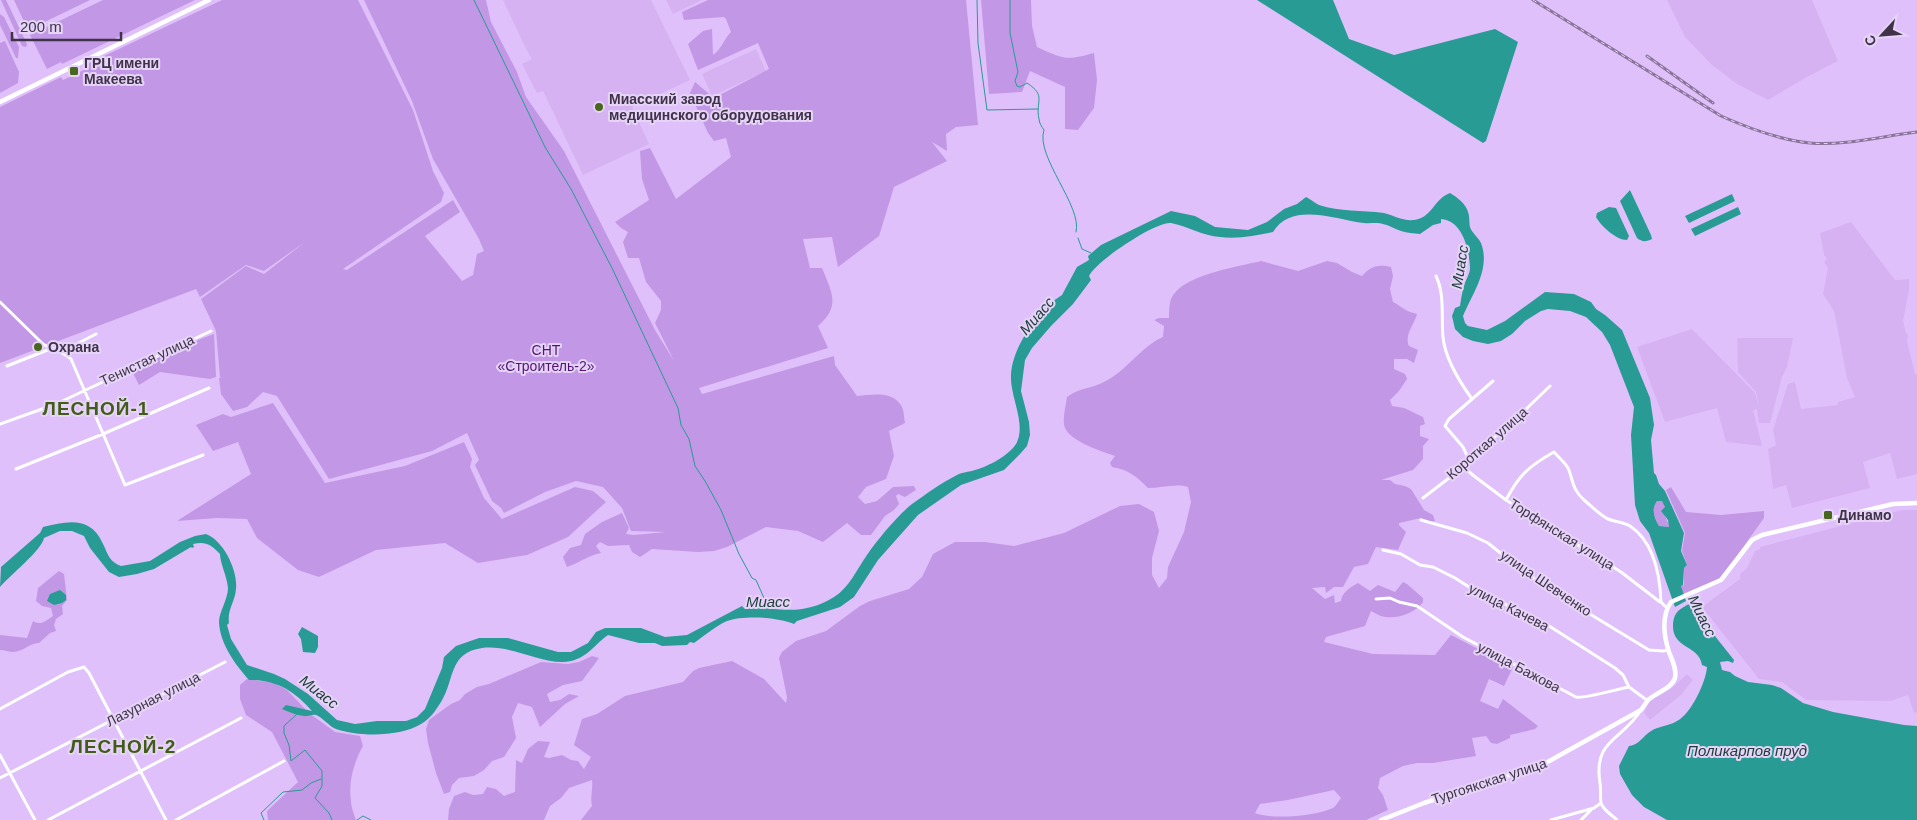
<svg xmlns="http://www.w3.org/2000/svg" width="1917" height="820" viewBox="0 0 1917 820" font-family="Helvetica,sans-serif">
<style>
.built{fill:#d6b2f3}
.green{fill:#c297e5;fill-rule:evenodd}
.water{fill:#289b94;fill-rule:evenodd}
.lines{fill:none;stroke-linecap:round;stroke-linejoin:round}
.stream{stroke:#289b94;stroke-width:1}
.street{stroke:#fff;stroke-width:3}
.primary{stroke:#fff;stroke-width:4.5}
.rail-casing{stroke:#8a749c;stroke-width:3}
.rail{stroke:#e6d4f7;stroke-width:1;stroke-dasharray:4;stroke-linecap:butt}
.poi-dot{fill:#48671c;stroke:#e6d4f7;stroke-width:2}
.labels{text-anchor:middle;stroke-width:4;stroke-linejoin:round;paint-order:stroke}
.poi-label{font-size:14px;font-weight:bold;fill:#3f3249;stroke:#e6d4f7;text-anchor:start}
.park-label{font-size:14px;fill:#521375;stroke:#e6d4f7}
.street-label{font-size:14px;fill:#3f3249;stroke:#e6d4f7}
.water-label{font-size:15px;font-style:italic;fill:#1b3c39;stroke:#e6d4f7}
.district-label{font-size:19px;font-weight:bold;letter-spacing:1px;fill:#405c18;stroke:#e6d4f7}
</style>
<rect width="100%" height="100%" fill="#e0c0fb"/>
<path class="built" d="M503 0H651L690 80 632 107 649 144 583 175 544 93 543 91 537 93 522 64 532 59 526 49Z
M666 0H702L673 14Z
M1667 0H1812L1838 61 1805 78 1768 100 1737 84 1712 65 1685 37Z
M756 49 766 71 712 96 702 74Z
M1851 222 1895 280 1909 279V290L1903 321 1906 333 1908 335 1907 341 1915 374H1917V474L1897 479 1890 453 1863 462 1870 488 1792 508 1786 485 1773 489 1768 449 1776 445 1773 430 1788 384 1795 382 1801 409 1838 405V402L1855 397 1847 378 1834 311 1823 294 1828 268 1824 262 1827 259 1824 255 1820 233Z
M1692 329 1755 393 1759 408 1756 392 1738 372 1737 338H1793L1787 367 1782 377 1770 423H1759L1757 409 1753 410 1762 446 1726 442 1717 408 1665 422 1637 347Z
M1902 510H1917V712L1914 713 1908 695 1891 701 1806 700 1782 682 1759 679 1702 607 1740 579V574L1747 568 1755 551 1760 549V547Z
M1687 674 1693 680 1681 695 1650 720 1644 713 1649 702 1672 688Z"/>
<path class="green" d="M1 0H6L27 44 26 47 22 46Z
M14 0H90L28 30Z
M103 0H195L62 64 61 62 47 69 30 35Z
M222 0H358L413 110 433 171 444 193 441 202 343 269 347 270 453 200 460 212 425 236 462 281 473 275 477 254 484 251 479 239 433 159 412 101 364 0H486L491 22 517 72 526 97 564 151 655 330 674 361 655 323 661 310V301L646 282 639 258H628L623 242 628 232 621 228 615 222 649 200 642 179 640 151 650 148 676 199 731 157 726 138 714 141 708 133 690 93 695 82 714 98 769 69 758 43 698 70 688 44 703 31 712 29 713 55C721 50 724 39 731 32L726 19 724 17 684 20 682 12 708 0H966L978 125 956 127 946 134 947 151 932 142 947 161 894 187 879 236 838 267 832 237 803 239 810 268H822C832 293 841 306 818 326L828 348 699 388 702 394 834 356 835 365 857 396C872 395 893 390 902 407 904 411 904 418 905 423L889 431 894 456 886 479 866 487 858 497 865 504 877 501 893 487 914 486 916 490 905 497 898 494 896 496 899 504 894 510 885 516 871 535H861L847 523 823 542 798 531 766 527 727 547 714 551 698 552 652 549 640 557 632 552 629 545 608 546 600 542 596 546 601 553C589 555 579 563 567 567L563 557 570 548 581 545 585 534 602 522 622 513 629 528 626 534 634 535 666 532 631 531 622 508 603 487 576 481 545 492 504 513 501 508 492 501 475 465 479 460 467 433 432 451 329 479 277 396 263 392 247 407 233 411 221 394 219 378H221L220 377 216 331 201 299 246 266 264 274 305 242 264 271 246 265 200 297 196 289 0 363V107L61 77 63 80 84 70 83 66Z
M981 0H1031L1032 26 1037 47C1063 59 1066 61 1094 53L1097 80 1094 108 1078 130 1065 129V87L1030 71 1022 92 989 94Z
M0 14 4 17 19 47 18 58H16L0 25Z
M5 41 19 72 18 83 0 93V43Z
M1261 261 1298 271 1327 261 1337 263 1352 272 1362 276C1371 266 1378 264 1391 267L1393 276 1390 289 1393 302C1402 307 1407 312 1417 314 1414 326 1404 334 1409 346L1418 350 1414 363 1407 359H1394V369L1405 374 1407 379 1399 391 1390 400 1392 406 1404 408 1423 417 1425 424 1420 426V436L1429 439 1423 446V459L1413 470 1381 480H1390L1395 484 1405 486 1411 489 1424 510 1433 515 1435 521 1431 522 1421 518 1399 523V525L1406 532 1398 550 1376 547 1368 564 1354 567 1343 587H1334L1326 593 1325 587 1312 588 1325 599 1334 595 1335 603 1341 601C1342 592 1351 587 1358 583L1370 591 1378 585 1395 592 1403 582 1407 584 1423 598V602C1416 612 1399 619 1386 617 1381 617 1375 613 1371 611L1365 626 1326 637 1324 642 1373 654 1435 655 1451 635 1513 667 1504 686 1489 679 1480 701 1498 709 1503 699 1538 726 1535 729 1510 735V738L1497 744 1491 743 1486 736 1472 738 1476 756 1433 763H1417L1403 766 1380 778 1378 788 1383 795 1388 810 1366 820H581L592 806C590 798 593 789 592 780L569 788 561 798 550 806 544 820H448L449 809 454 796 465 792 473 795 483 794 487 787 496 789 504 796 515 792 516 760 522 763 528 749 538 741 550 742 544 757 549 758 562 755 571 760 578 761 584 769 591 757 574 745 582 719 597 714 625 696 683 682 693 671 699 668 732 661 764 679 786 703 787 697 779 658 782 652 796 641 826 631 860 606 870 601 909 589 922 577 933 554 955 542H985L1014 546 1064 533 1120 506 1139 504 1154 512 1159 531 1152 558V575L1159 588 1167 578 1168 567 1184 532 1191 502 1188 487C1176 483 1161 488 1148 488 1136 476 1129 470 1112 467L1110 463 1115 456C1101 451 1065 440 1064 424 1063 415 1066 405 1067 397 1081 387 1090 389 1104 382 1127 371 1140 347 1163 337L1164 326 1154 320 1159 318H1169C1169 312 1169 305 1171 299 1181 275 1237 267 1261 261ZM1334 790 1341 798C1338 802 1336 806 1333 808 1316 816 1272 820 1255 813L1260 804 1288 800Z
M214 334 216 377 210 379 160 372 139 385 133 373 152 357Z
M273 403 325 483 405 466 464 442 472 459 470 467 484 498 502 519 575 487 593 491 606 502 568 537 527 555 478 563 445 543 376 550 319 577 298 570 257 538 247 519 217 518 177 521 251 474 238 442 213 451 196 425 223 414 231 417Z
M1671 487 1686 512 1721 515 1764 511V518L1721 578 1683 594 1681 586 1684 585V568L1687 565 1682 551 1685 533 1666 490Z
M1657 501H1662L1665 504 1664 514 1670 527 1659 526C1654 518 1651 509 1657 501Z
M59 571 64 574 67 600 62 606 63 614 56 619 54 625 56 631 50 633 39 643C29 643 23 652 13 652 9 652 5 650 0 650V635L27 638 33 621C41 626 46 621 53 616L51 608 42 606 36 601 38 588Z
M592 656 599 658 582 681 563 685 547 694 550 702 560 700 569 694 579 696 565 704 540 727 532 707 518 703 512 717 516 738 504 757 492 761 484 770 474 776 459 778 452 785 450 792 444 794 436 773 428 743 426 729 429 720 451 704 460 700 465 694 477 687 489 684 541 662 568 664 579 662Z
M247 679 275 683 287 690 309 713 335 732 360 736 363 746C354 762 348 782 351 801 351 807 354 814 356 820H268L267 811 298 782 272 732 246 715 240 699V685Z"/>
<path class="water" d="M1257 0H1333L1349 39 1394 55 1495 29 1518 42 1486 141 1483 143Z
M1630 190 1651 235 1652 239C1646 242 1642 242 1637 238L1620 201Z
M1450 193C1457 197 1466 204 1468 212 1470 217 1469 223 1470 227 1472 233 1478 237 1481 243 1491 269 1472 294 1463 316L1465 323 1468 326 1487 330 1505 321 1545 292 1574 294 1591 302 1596 309 1605 315 1622 330 1650 398 1654 425 1651 440 1654 473 1656 475 1659 484 1665 491 1684 533 1681 551 1687 565 1684 568 1683 585 1681 586 1686 601 1675 607 1649 533 1640 521 1635 505 1631 435 1634 407 1610 345 1602 332 1586 317 1570 311 1548 309 1541 311 1525 321 1512 334 1501 341 1488 344 1473 341 1463 337 1455 329 1452 316 1455 308 1460 306C1461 299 1462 293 1464 286 1465 281 1470 274 1470 268 1469 249 1463 221 1441 219V223L1433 225 1420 234C1414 233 1407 233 1401 231 1395 229 1389 225 1383 224 1377 222 1370 224 1364 223 1336 220 1292 201 1273 232 1255 236 1238 239 1220 237 1203 236 1187 226 1171 223 1156 221 1096 261 1089 276L1091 280 1073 304 1051 326 1032 348 1025 360 1021 391 1029 422 1030 435 1027 446 1020 454 1004 470 961 485 918 515 878 560 854 597 840 607 797 621 794 624C778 617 744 615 727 621 716 626 704 636 694 643L690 642 687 645 662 646 655 643H639L608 635C595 644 588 657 571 661 546 667 513 644 482 648 448 653 455 680 441 702 436 710 430 719 421 724 400 737 359 737 336 729 329 726 324 719 318 716 313 713 309 717 304 716 296 715 289 712 282 709L286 705 312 711C294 691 277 680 249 680 235 664 220 644 219 622 219 612 228 599 228 588 227 576 220 563 220 554 211 544 205 541 193 544L194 547 192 548 191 547 154 569 137 574 119 577 109 572 90 548 84 536 72 531H60L44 538C42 550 9 576 0 587L1 567 40 533 43 527C67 521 90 516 102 542 108 553 108 561 121 566L150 561 180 542 195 536 206 534C224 541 238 571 236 589 235 602 227 610 229 623L227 625 231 639 247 665 274 674 285 679 308 694 337 720 355 724 377 721H406L417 717 425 709 442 668 444 657 456 646 479 638H508L558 652H571L588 643 596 632 605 628H641L665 637 687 635 742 606 745 609 749 606 754 608 763 606 764 608C792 611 809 612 834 597 849 588 857 569 867 555 878 539 897 516 912 504 926 494 941 483 957 475 962 472 969 472 975 470 989 466 1008 456 1016 444 1027 425 1010 397 1011 376 1011 355 1027 328 1042 313L1043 308 1062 295 1077 267 1089 260 1088 256 1101 245 1171 211 1195 216 1215 227 1248 230 1267 222 1284 209 1297 204 1306 197C1310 199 1315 203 1319 205 1340 212 1362 210 1384 213 1396 216 1407 224 1421 218 1433 213 1435 199 1450 193ZM1657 501H1662L1665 507 1661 511 1668 520 1669 527 1659 526C1654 518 1651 509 1657 501Z
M1732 194 1735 201 1689 223 1685 216Z
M1609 207 1616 208 1629 236 1627 240C1616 240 1601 226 1596 217L1597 213Z
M1738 207 1741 214 1695 236 1691 229Z
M60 590 66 595V600L62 603 54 605 47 601 50 594Z
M1692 602 1699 616 1734 660 1733 663 1728 661 1720 662 1722 670 1730 672 1735 676 1748 682 1772 685 1781 688 1803 703 1833 712 1904 725 1917 726V820H1667L1644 807 1632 795 1620 774 1619 766 1629 746C1639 745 1643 736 1651 731 1659 726 1669 726 1677 721 1691 714 1706 682 1707 667L1702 665C1699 645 1672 649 1673 625 1674 610 1681 609 1692 602Z
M302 627 318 636V647L315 653 303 652 301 639 298 634Z"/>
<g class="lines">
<path class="stream" d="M474 0 545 147 571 189 612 268 678 408 681 425 689 439 695 466 705 481 721 510 739 554 752 578 756 580 764 598 762 606
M977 0 978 43 987 110 1038 109
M1010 0V33L1018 72 1015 81 1017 86 1020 87 1027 83C1047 96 1035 101 1039 119 1039 123 1042 127 1044 130 1035 156 1083 207 1076 232
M1078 238 1082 249 1091 253
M297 714 284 726V733L289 745 291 761 305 750 322 771V786L315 798 329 813 332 820
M264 820 261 813 283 792 302 790 311 783 321 779
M357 820 363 816 371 820"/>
<path class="street" d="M1436 276C1445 295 1441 316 1443 337 1445 359 1459 381 1472 399
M0 302 43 344C52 350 63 351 71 359L125 485 203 455
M61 352 96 334
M7 366 50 349
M0 424 56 404 211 331
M1469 460 1463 447 1445 426 1449 419 1493 381
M1466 465 1467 470 1474 476 1506 500 1621 572 1660 602
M16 469 103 434 209 388
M1423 498 1466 465 1469 460 1523 412 1550 386
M1506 500C1519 475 1529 466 1554 452 1559 458 1566 463 1569 470 1573 482 1573 490 1584 500 1591 506 1600 515 1608 519 1615 522 1624 522 1630 526 1654 542 1660 576 1661 602L1667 608
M1421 520 1467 533 1488 543 1519 568 1557 594 1649 650 1663 651 1668 650
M1383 550 1401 554 1420 565 1433 567 1455 578 1483 596 1499 600 1514 610 1546 624 1615 668 1623 675 1629 687 1648 701
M1376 599 1390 598 1399 602 1417 606 1463 637 1576 697C1584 699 1617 689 1629 687
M0 709 68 672 84 667 89 673 166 820
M0 755 35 820
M0 778 225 662
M48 820 241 718
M176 820 284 761
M1551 820 1594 808 1601 803
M1581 820 1591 810
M1617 820C1612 815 1603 810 1601 803 1600 797 1601 789 1600 783 1593 739 1622 741 1641 710"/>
<path class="primary" d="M0 102 209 0
M1381 820 1424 803 1544 764 1641 710C1643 707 1646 703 1648 700 1656 693 1672 688 1675 678 1677 669 1672 660 1669 652 1664 637 1661 616 1671 602L1721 580 1752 540 1762 535 1893 504 1917 503"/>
<g class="rail-casing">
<path id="rail" d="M1533 0 1721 116C1748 128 1780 140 1810 143 1843 146 1883 136 1917 132
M1647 56 1713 103"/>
</g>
<use href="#rail" class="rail"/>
</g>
<g class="poi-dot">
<rect x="69" y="66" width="10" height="10" rx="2.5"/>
<circle cx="599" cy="107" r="5"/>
<circle cx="38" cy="347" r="5"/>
<rect x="1823" y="510" width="10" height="10" rx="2.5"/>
</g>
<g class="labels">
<g class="poi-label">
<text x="84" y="68">ГРЦ имени<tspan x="84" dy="16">Макеева</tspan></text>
<text x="609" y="104">Миасский завод<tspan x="609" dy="16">медицинского оборудования</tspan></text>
<text x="48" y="352">Охрана</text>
<text x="1838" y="520">Динамо</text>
</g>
<g class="park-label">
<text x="546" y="355">СНТ<tspan x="546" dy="16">«Строитель-2»</tspan></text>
</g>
<g class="street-label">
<text transform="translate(147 360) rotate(-25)" y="5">Тенистая улица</text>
<text transform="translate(1487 443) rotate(-41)" y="5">Короткая улица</text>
<text transform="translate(1562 534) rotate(32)" y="5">Торфянская улица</text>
<text transform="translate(1546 583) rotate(34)" y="5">улица Шевченко</text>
<text transform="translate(1509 607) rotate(27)" y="5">улица Качева</text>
<text transform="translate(1519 667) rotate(28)" y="5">улица Бажова</text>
<text transform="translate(153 699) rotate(-27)" y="5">Лазурная улица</text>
<text transform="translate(1489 781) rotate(-18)" y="5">Тургоякская улица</text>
</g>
<g class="water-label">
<text transform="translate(1460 267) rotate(-81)" y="5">Миасс</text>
<text transform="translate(1037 316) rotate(-49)" y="5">Миасс</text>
<text x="768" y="607">Миасс</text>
<text transform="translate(1702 616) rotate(64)" y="5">Миасс</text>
<text transform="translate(319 692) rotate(38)" y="5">Миасс</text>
<text x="1747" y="756">Поликарпов пруд</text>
</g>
<g class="district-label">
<text x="96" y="415">ЛЕСНОЙ-1</text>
<text x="123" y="753">ЛЕСНОЙ-2</text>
</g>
</g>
<g transform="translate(1882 35) rotate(244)" stroke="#e6d4f7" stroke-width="4" paint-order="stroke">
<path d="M0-4L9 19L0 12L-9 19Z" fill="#3f3249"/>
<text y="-8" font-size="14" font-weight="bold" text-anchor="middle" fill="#3f3249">С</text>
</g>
<path d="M12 32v8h109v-8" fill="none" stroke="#3f3249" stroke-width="2.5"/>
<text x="20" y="32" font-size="15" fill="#3f3249" stroke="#e6d4f7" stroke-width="4" paint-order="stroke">200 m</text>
</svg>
